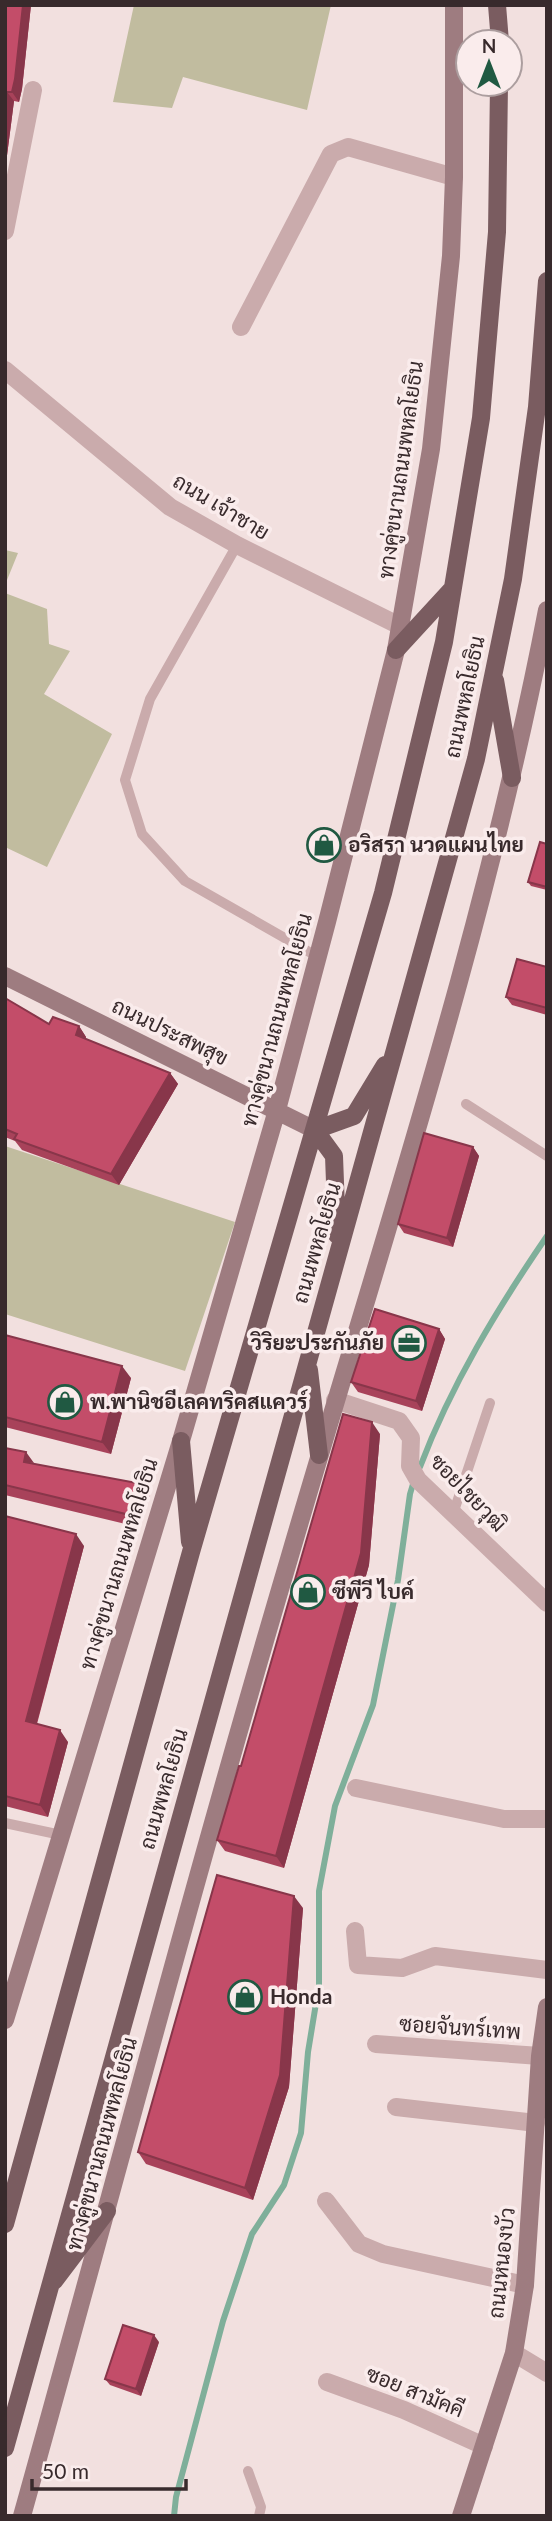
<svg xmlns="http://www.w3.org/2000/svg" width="552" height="2521" viewBox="0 0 552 2521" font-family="Lato,Sarabun,sans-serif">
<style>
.green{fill:#c1bc9f}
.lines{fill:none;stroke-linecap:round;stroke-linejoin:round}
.stream{stroke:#7faf9a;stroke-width:6}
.lane{stroke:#caabac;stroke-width:10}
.street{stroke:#caabac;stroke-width:18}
.secondary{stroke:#9e7c80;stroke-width:18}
.primary{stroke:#7a5c60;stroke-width:18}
.wall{fill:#a8425a}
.shaded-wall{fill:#88364a}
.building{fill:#c34d69;stroke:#88364a;stroke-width:2}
.labels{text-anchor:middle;stroke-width:7;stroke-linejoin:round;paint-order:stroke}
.street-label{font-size:21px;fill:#382a2c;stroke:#faecec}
.poi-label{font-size:21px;font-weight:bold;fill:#382a2c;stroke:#faecec;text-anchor:start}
</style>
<rect width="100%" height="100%" fill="#f2e0df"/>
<path class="green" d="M134 5H331L307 110 183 77 172 108 113 102Z
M5 550 18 553 5 585Z
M5 593 47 609 49 644 70 651 44 694 112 734 47 867 5 847Z
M5 1146 235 1222 185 1371 5 1314Z"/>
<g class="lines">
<path class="stream" d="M420 1467C451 1385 497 1309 547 1236
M174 2516 176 2497 223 2321 252 2234 284 2185 301 2133 308 2052 319 1985V1891L335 1806 373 1705 398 1580 410 1494 413 1484"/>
<path class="lane" d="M237 545 150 699 125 780 142 834 185 881 318 957
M466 1104 547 1156
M453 1514 490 1403
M5 1823 61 1835
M248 2471 261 2507 259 2516"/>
<path class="street" d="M5 231 33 90
M241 327 331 154 348 147 454 177
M5 370 170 507 237 545 400 626
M335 1400 399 1421 411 1438 410 1466 418 1480 547 1603
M356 1788 504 1819H547
M355 1931 358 1965 402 1968 435 1956 547 1970
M376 2044 540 2056
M396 2107 536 2123
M326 2201 359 2244 383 2254 525 2285
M514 2353 547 2373
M327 2382 404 2410 484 2446"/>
<path class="secondary" d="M5 976 315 1130
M5 2020 181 1441 277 1110 327 922 396 650 431 449 451 256 454 177V5
M22 2516C111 2197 195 1876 289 1559 381 1244 485 933 547 610
M461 2516 514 2353 525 2285 540 2056 547 2007"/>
<path class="primary" d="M497 5 500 42
M396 650 453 588
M495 680 512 778
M315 1130 334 1156 337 1235
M315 1130 354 1116 385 1065
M309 1370 319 1455
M181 1441 190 1542
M5 2224 191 1552 383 893 444 642 481 418 497 232 499 84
M54 2281 107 2211
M5 2448 476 759 513 579 537 407 547 281"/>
</g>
<path class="wall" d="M5 5H31L22 89 19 102 14 101 5 171Z
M547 844V890L531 886 528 882Z
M547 967V1015L512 1005 506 997Z
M5 998 49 1024 79 1026 86 1037 85 1039 170 1073 178 1084 119 1185 22 1150 15 1141 5 1137Z
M473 1147 479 1156 453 1247 404 1233 398 1224Z
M439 1329 445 1339 422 1411 358 1392 351 1382Z
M5 1335 131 1378 111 1454 5 1427Z
M380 1434 369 1565 284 1868 225 1851 217 1840 241 1766Z
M5 1448 34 1464 150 1495 138 1527 5 1495Z
M5 1516 84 1546 37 1724 68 1742 48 1817 5 1806Z
M303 1908 289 2087 253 2200 146 2164 138 2152Z
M159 2342 141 2396 110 2385 105 2379Z"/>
<path class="shaded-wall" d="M23 5H31L22 89 19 102 12 92Z
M7 92 14 101 5 171V108Z
M79 1026 86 1037 83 1046 76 1035Z
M170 1073 178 1084 119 1185 111 1174Z
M473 1147 479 1156 453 1247 447 1238Z
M439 1329 445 1339 422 1411 416 1401Z
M122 1366 131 1378 111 1454 102 1442Z
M372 1422 380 1434 369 1565 284 1868 276 1856Z
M26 1452 34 1463 24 1462Z
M142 1484 150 1495 138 1527 130 1515Z
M76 1534 84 1546 34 1733 26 1721Z
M60 1730 68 1742 48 1817 40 1805Z
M294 1896 303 1908 289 2087 253 2200 245 2188Z
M154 2335 159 2342 141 2396 136 2389Z"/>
<path class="building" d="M5 5H23L15 79 12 92H7L5 108Z
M540 842 547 844V887L528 882Z
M517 959 547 967V1008L506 997Z
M5 998 49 1024 53 1017 79 1026 76 1035 170 1073 111 1174 14 1139 17 1134 5 1129Z
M424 1133 473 1147 447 1238 398 1224Z
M375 1309 439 1329 416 1401 351 1382Z
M5 1335 122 1366 102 1442 5 1417Z
M343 1414 372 1422 361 1553 276 1856 217 1840 239 1766H241Z
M5 1448 26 1452 24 1462 142 1484 130 1515 5 1485Z
M5 1516 76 1534 26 1721 60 1730 40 1805 5 1796Z
M217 1875 294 1896 280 2075 245 2188 138 2152Z
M123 2325 154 2335 136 2389 105 2379Z"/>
<defs>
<g id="shop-ring" transform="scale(1.75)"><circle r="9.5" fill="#faecec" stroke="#205942" stroke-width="1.5"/><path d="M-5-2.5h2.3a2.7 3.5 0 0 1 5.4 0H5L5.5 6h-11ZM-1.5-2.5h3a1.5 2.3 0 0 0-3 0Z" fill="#205942"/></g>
<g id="office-ring" transform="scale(1.75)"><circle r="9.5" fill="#faecec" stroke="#205942" stroke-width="1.5"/><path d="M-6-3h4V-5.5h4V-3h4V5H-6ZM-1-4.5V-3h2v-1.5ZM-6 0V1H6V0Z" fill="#205942"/></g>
</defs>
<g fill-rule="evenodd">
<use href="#shop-ring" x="324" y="845"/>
<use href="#office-ring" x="409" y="1343"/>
<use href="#shop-ring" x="65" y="1402"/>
<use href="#shop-ring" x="308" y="1592"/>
<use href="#shop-ring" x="245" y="1997"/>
</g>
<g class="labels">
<g class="street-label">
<text transform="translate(401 470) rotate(-82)" y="7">ทางคู่ขนานถนนพหลโยธิน</text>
<text transform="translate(221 507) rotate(31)" y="7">ถนน เจ้าชาย</text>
<text transform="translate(465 697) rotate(-78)" y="7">ถนนพหลโยธิน</text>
<text transform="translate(277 1020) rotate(-75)" y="7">ทางคู่ขนานถนนพหลโยธิน</text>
<text transform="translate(170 1032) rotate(26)" y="7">ถนนประสพสุข</text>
<text transform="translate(317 1243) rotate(-74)" y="7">ถนนพหลโยธิน</text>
<text transform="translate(468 1493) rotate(46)" y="7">ซอยไชยวุฒิ</text>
<text transform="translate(119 1564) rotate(-73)" y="7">ทางคู่ขนานถนนพหลโยธิน</text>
<text transform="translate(164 1789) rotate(-74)" y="7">ถนนพหลโยธิน</text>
<text transform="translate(460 2028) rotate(4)" y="7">ซอยจันทร์เทพ</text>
<text transform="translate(102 2144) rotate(-75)" y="7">ทางคู่ขนานถนนพหลโยธิน</text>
<text transform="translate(502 2263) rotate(-84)" y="7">ถนนหนองบัว</text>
<text transform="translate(415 2392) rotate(22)" y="7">ซอย สามัคคี</text>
</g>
<g class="poi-label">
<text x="348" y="852">อริสรา นวดแผนไทย</text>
<text x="384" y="1350" text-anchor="end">วิริยะประกันภัย</text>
<text x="90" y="1409">พ.พานิชอีเลคทริคสแควร์</text>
<text x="332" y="1599">ซีพีวี ไบค์</text>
<text x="270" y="2004">Honda</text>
</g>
</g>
<rect width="552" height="2521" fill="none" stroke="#382a2c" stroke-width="14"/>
<g transform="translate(489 63)"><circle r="33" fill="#faecec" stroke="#ac9e9f" stroke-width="2"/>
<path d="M0-5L12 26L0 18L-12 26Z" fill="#205942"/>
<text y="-10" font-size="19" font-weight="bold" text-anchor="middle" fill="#382a2c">N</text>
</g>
<path d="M32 2479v10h154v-10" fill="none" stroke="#382a2c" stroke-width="3.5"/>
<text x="42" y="2479" font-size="21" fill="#382a2c" stroke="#faecec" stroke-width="5" paint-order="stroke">50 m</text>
</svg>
